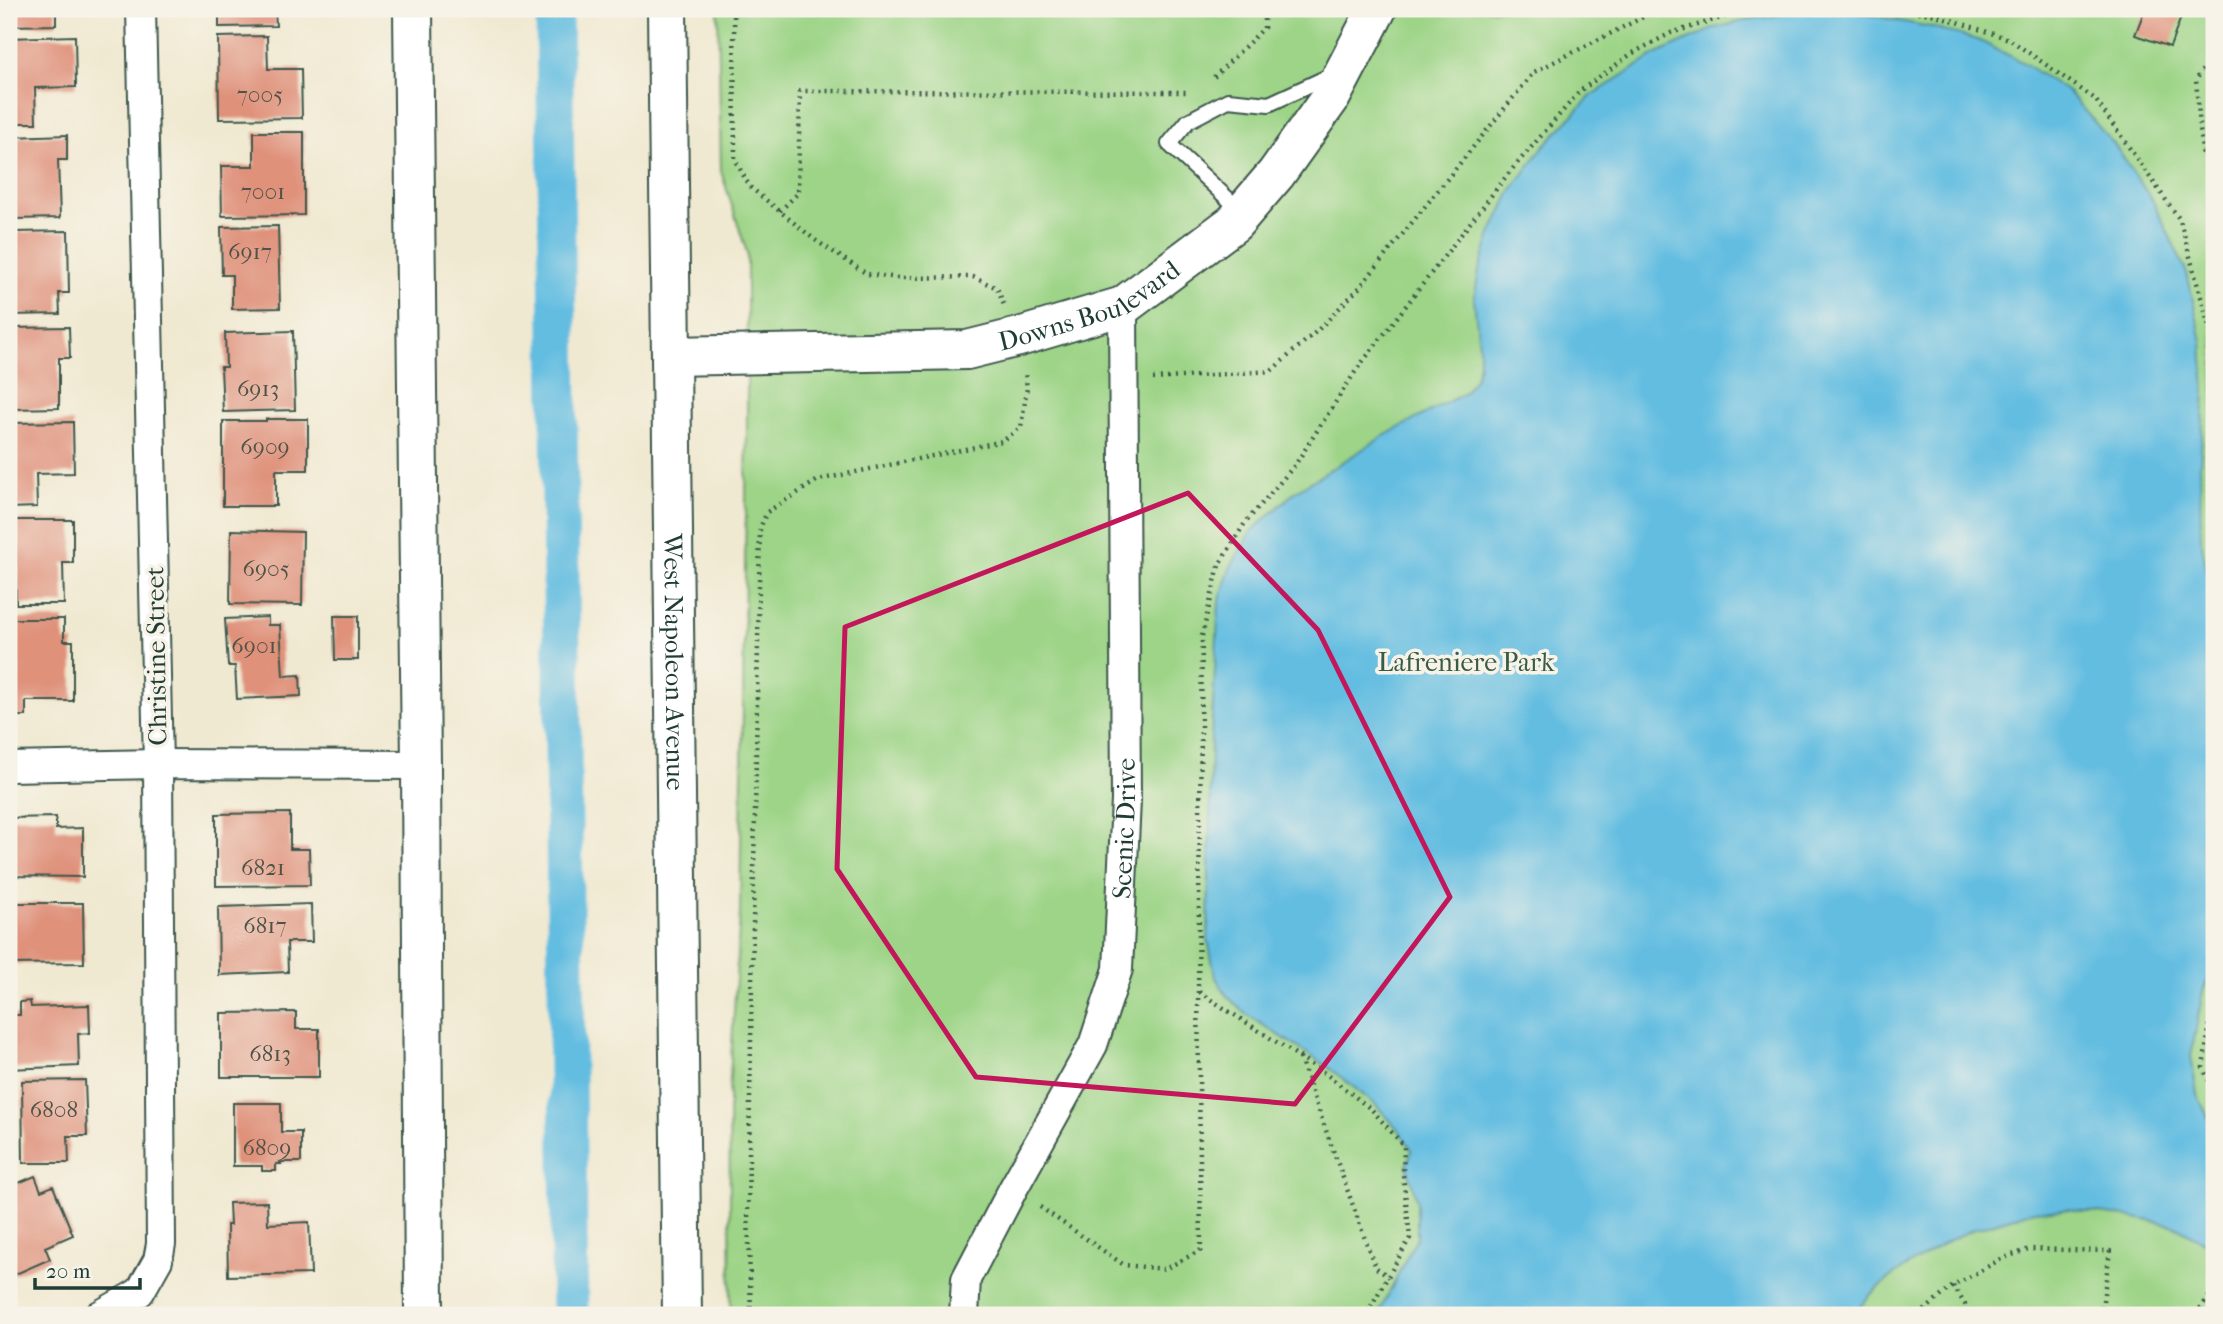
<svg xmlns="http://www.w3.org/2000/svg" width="2223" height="1324" viewBox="0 0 2223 1324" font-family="'IM FELL French Canon',serif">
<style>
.green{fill:#9dd487;stroke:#5e885e;stroke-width:2}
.water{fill:#63bde1;stroke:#417d8a;stroke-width:2}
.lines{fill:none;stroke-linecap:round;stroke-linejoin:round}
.canal{stroke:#63bde1;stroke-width:37}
.building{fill:#df917a}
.lane-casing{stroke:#3e574c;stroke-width:18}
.street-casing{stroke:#3e574c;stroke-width:32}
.secondary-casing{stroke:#3e574c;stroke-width:42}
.path{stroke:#3e574c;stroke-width:4.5;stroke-dasharray:2 5;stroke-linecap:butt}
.lane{stroke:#fff;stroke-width:14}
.street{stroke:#fff;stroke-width:28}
.secondary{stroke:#fff;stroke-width:38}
.marked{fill:none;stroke:#c2185b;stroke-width:5;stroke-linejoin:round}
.labels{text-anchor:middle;stroke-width:7;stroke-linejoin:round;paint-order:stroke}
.number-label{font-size:23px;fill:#4f5246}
.street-label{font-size:26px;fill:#1f3d34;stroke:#f7f3e8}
.park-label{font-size:26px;fill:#385b45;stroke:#f7f3e8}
</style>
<rect width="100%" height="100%" fill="#f7f3e8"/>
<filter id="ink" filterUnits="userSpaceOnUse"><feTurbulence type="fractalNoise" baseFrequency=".0143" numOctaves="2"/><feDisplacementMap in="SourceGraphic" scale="14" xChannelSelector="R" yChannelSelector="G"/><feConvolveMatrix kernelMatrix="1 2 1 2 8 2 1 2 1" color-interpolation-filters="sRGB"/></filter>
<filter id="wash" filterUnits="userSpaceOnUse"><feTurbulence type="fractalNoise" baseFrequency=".00686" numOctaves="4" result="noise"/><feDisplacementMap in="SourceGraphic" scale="28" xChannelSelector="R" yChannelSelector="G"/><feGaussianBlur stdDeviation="1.57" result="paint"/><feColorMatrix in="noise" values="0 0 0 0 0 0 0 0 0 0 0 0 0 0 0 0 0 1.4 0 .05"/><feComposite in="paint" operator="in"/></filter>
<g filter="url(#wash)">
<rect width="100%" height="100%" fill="#f0e9d1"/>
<path class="green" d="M718 9H2214V1315H731L729 1094 740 912 747 426V253L721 171Z"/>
<path class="water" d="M1840 9 1935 28 1978 40 2022 62 2068 92 2114 144 2154 203 2187 273 2202 341 2205 393 2200 465 2201 539 2207 575 2214 592V964L2203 991 2191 1056 2197 1094 2214 1129V1247L2173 1225 2129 1217 2067 1209 2034 1211 1974 1229 1948 1241 1895 1274 1870 1295 1853 1315H1378L1417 1237V1202L1407 1165 1412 1150 1399 1130 1376 1105 1328 1067 1246 1014 1227 996 1215 976 1208 940 1211 738 1219 602 1230 568 1251 532 1296 491 1387 434 1463 394 1475 379 1479 364V345L1474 300 1479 270 1491 234 1511 191 1543 147 1591 96 1655 55 1715 28 1752 19 1796 12Z"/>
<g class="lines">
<path class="canal" d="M554 9 570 1315"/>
</g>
<g id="blocks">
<path class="building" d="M11 9H56V25L12 26Z
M219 9H275L276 26 219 27Z
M2145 9H2184L2170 47 2135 35Z
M75 36 76 87 35 88 36 123H9V38Z
M267 36 268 69H301L302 118 219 119 218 37Z
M254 132H304V215L222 216 221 166H254Z
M67 135V160H58L60 218 13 219 12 192H9V159H12L11 137Z
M278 226 280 308 232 309V275H222L221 227Z
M68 231 69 293H59L60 314 9 315V252L14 251V232Z
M69 327 70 358H59V408L11 409 9 359 10 347H12L11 328Z
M293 331 295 410 223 412 221 367H226L225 333Z
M266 419H308V470H276V506H223V421H266Z
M73 422 74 473 36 474 37 507 9 508V423Z
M15 520H73V563H63L64 604H16Z
M231 530 303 532 302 605 230 604Z
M334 616H358V660H335Z
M268 617V625H280L283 676 300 675 301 696 237 699 235 666H228L225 619Z
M11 619H64V641H73V701H26V716H9V621H12Z
M290 813V849H309L310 885 216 886V814Z
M56 817V829L83 828V877L9 876V818Z
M9 903H83L84 963 9 964Z
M311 904 312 942H287L288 972 219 975 218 907Z
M30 1001 31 1007 89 1005 90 1033 78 1034 79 1066 9 1069V1015H20V1002Z
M296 1012V1029H319V1077H221V1013Z
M85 1080 87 1136H68L69 1163H23L22 1081Z
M233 1103H281V1132H301V1162H280L281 1164H276V1171H262V1166H233Z
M35 1176 41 1191 53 1186 73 1235 45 1247 50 1259 9 1277V1187Z
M267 1202 268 1224 309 1222 311 1274 228 1276 227 1225H230L229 1203Z"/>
</g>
</g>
<g filter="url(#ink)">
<use href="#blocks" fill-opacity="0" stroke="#3e574c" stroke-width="2"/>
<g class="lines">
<g class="lane-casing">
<path id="lane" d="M1242 212 1169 144 1188 121 1228 100 1269 104 1334 74"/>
</g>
<g class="street-casing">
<g id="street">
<path d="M9 767 158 764 421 765"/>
<path d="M100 1315 140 1292 158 1260 161 1244 158 764 141 9"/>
<path id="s1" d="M964 1315 966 1279 1013 1189 1093 1045 1118 969 1126 800 1123 306"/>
</g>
</g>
<g class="secondary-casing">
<g id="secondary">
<path d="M413 9 421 765 424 1315"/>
<path id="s2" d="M667 9 682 1315"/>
<path id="s3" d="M671 356 967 350 1019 337 1123 306 1234 223 1276 174 1331 97 1377 9"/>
</g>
</g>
<path class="path" d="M734 9 735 160 750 187 815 240 867 274 899 278 973 277 997 288 1004 305
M1897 9 1936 15 2009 39 2095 99 2180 220 2214 345
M2214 52 2196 80 2202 152 2214 161
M1214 77 1264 28V9
M780 211 798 193 800 91 1187 92
M1153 379 1271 371 1318 330 1359 288 1534 72 1659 9
M2214 459V492
M1199 992 1326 1074 1372 1110 1404 1146 1403 1175 1410 1238 1366 1315
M2214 997 2203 1067 2214 1093
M1300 1058 1375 1267 1389 1277
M1040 1207 1124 1265 1165 1269 1201 1250 1198 992 1202 636 1219 565 1245 523 1295 465 1357 369 1508 174 1580 91 1631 54 1671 33 1751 9
M1953 1286 1972 1315
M751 1315 748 1212 760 528 767 512 818 480 1003 441 1021 427 1027 388 1025 373
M1919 1315 1953 1286 2001 1259 2029 1249 2110 1251 2101 1315
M2196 1315 2214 1289"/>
<use href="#lane" class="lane"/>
<use href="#street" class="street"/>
<use href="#secondary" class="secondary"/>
</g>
</g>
<path class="marked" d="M1188 493 1318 630 1450 897 1295 1104 976 1077 837 869 845 627Z"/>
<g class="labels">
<g class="number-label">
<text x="260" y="102">7005</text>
<text x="263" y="199">7001</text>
<text x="250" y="259">6917</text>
<text x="258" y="396">6913</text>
<text x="265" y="454">6909</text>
<text x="266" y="576">6905</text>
<text x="254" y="653">6901</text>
<text x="263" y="875">6821</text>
<text x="265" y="933">6817</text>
<text x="270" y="1061">6813</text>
<text x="54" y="1117">6808</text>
<text x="267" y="1155">6809</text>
</g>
<g class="street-label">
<text dy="9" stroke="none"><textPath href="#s3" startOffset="427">Downs Boulevard</textPath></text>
<text transform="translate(156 656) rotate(-91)" y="9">Christine Street</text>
<text dy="9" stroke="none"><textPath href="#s2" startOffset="653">West Napoleon Avenue</textPath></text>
<text dy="9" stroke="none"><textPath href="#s1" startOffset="523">Scenic Drive</textPath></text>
</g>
<g class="park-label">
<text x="1466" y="671">Lafreniere Park</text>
</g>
</g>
<rect width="2223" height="1324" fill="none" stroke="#f7f3e8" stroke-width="35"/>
<path d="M35 1278v10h105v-10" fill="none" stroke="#1f3d34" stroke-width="3.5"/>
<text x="46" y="1278" font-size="21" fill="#1f3d34" stroke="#f7f3e8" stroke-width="5" paint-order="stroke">20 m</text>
</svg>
